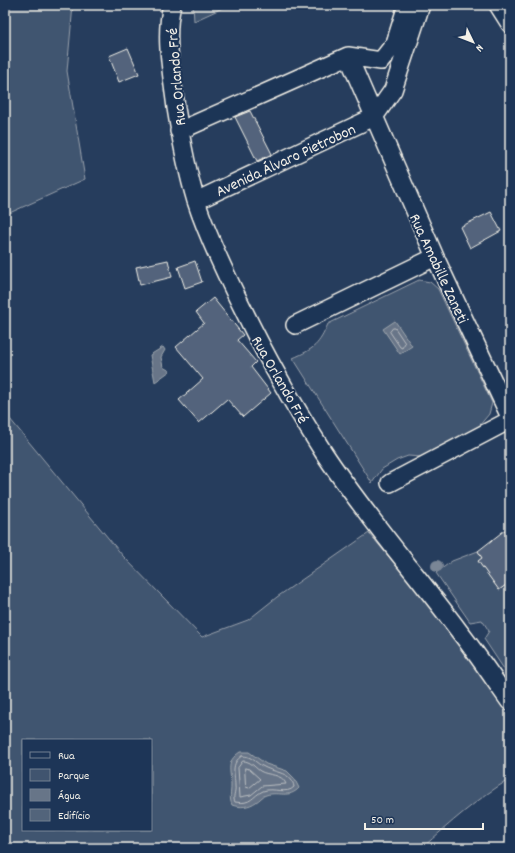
<svg xmlns="http://www.w3.org/2000/svg" width="515" height="853" viewBox="0 0 515 853" font-family="Dekko,sans-serif">
<style>
.green{fill:#40546f;stroke:#9aa2ac;fill-rule:evenodd}
.water{fill:#677588;stroke:#9fa7ae}
.lines{fill:none;stroke-linecap:round;stroke-linejoin:round}
.shore{stroke:#bcbfc2;stroke-width:1}
.building{fill:#52647b;stroke:#f4f1e8}
.minor-casing{stroke:#f4f1e8;stroke-width:20}
.minor{stroke:#1d3557;stroke-width:17}
.tree{fill:#7a8696}
.labels{text-anchor:middle;stroke-width:4;stroke-linejoin:round;paint-order:stroke}
.street-label{font-size:16px;fill:#f4f1e8;stroke:#1d3557}
</style>
<rect width="100%" height="100%" fill="#263d5d"/>
<filter id="ink" filterUnits="userSpaceOnUse"><feTurbulence type="fractalNoise" baseFrequency=".025" numOctaves="2"/><feDisplacementMap in="SourceGraphic" scale="8" xChannelSelector="R" yChannelSelector="G"/><feConvolveMatrix kernelMatrix="1 2 1 2 8 2 1 2 1" color-interpolation-filters="sRGB"/></filter>
<g filter="url(#ink)">
<path class="green" d="M5 5H73L67 71 85 179 5 215Z
M193 5H229L194 21Z
M419 280 430 282 438 289 492 403 489 414 479 426 421 457 408 456 397 460 382 469 372 483 293 358C314 349 319 345 328 324Z
M5 413 123 556 202 637 248 620 277 597 369 533 430 606 510 714V779C478 798 450 823 422 848H5ZM23 740H151V830H23Z
M478 551 482 558 478 561 499 590 510 582V678L484 639 489 631 482 620 470 622 436 573 452 561Z"/>
<path class="water" d="M395 321 412 346 400 354 383 329Z
M163 347 165 350 161 357 163 367 170 371 155 382 150 355Z
M240 752H249L266 764 287 771 294 778 299 788C289 799 279 791 266 795 262 796 260 800 256 802 249 807 240 808 232 805 229 798 231 793 231 786 231 770 225 762 240 752Z"/>
<g class="lines">
<path class="shore" d="M393 328H395L405 343 402 348 400 347 390 332Z
M242 756C253 756 255 763 264 767 275 773 292 772 294 787 287 795 273 787 263 791 252 796 252 805 235 802 232 797 236 792 235 786 235 774 230 763 242 756Z
M243 761C251 761 254 767 260 771 268 776 282 773 286 784L262 786 251 795 240 797 238 768Z
M245 768 249 769 260 779 249 788 246 787Z"/>
</g>
<path class="building" d="M128 48 139 74 119 82 109 56Z
M250 111 272 154 257 161 235 117Z
M491 212 501 231 470 248 460 227Z
M168 260 172 277 140 285 136 267Z
M195 261 202 282 185 288 178 267Z
M213 298 243 335 237 340 256 362 251 367 271 393 243 417 227 399 199 423 179 400 203 379 176 347 204 323 196 312Z
M510 526V582L499 590 478 561 482 558 478 551Z"/>
<g class="lines">
<g class="minor-casing">
<path id="minor" d="M172 5C164 38 172 74 176 108 181 139 187 171 196 201 208 238 225 273 242 307 266 357 294 406 324 453 365 515 414 571 459 631 477 654 493 678 510 702
M498 5 510 24
M348 56 435 257 510 417
M348 56 381 61 395 43 407 5
M179 131 348 56
M196 201 374 117 393 90 421 5
M295 325 435 257
M390 483 510 420"/>
</g>
<use href="#minor" class="minor"/>
</g>
<circle class="tree" cx="437" cy="566" r="6"/>
</g>
<g class="labels">
<g class="street-label">
<text transform="translate(175 77) rotate(-95)" y="6">Rua Orlando Fré</text>
<text transform="translate(285 159) rotate(-25)" y="6">Avenida Álvaro Pietrobon</text>
<text transform="translate(440 268) rotate(65)" y="6">Rua Amabille Zaneti</text>
<text transform="translate(281 379) rotate(60)" y="6">Rua Orlando Fré</text>
</g>
</g>
<rect width="515" height="853" fill="none" stroke="#1d3557" stroke-width="20"/>
<rect x="10" y="10" width="495" height="833" fill="none" stroke="#f4f1e8" stroke-width="1.5" filter="url(#ink)"/>
<rect x="22" y="739" width="130" height="92" fill="#1d3557" stroke="#738091"/>
<rect x="30" y="752" width="20" height="6" fill="#1d3557" stroke="#738091"/>
<text x="58" y="759" font-size="12" fill="#f4f1e8">Rua</text>
<rect x="30" y="769" width="20" height="12" fill="#40546f" stroke="#738091"/>
<text x="58" y="779" font-size="12" fill="#f4f1e8">Parque</text>
<rect x="30" y="789" width="20" height="12" fill="#677588" stroke="#738091"/>
<text x="58" y="799" font-size="12" fill="#f4f1e8">Água</text>
<rect x="30" y="809" width="20" height="12" fill="#52647b" stroke="#738091"/>
<text x="58" y="819" font-size="12" fill="#f4f1e8">Edifício</text>
<g transform="translate(473 42) rotate(133)" stroke="#1d3557" stroke-width="3" paint-order="stroke">
<path d="M0-3L7 15L0 10L-7 15Z" fill="#f4f1e8"/>
<text y="-6" font-size="11" font-weight="bold" text-anchor="middle" fill="#f4f1e8">N</text>
</g>
<path d="M365 823v6h118v-6" fill="none" stroke="#f4f1e8" stroke-width="2"/>
<text x="371" y="823" font-size="12" fill="#f4f1e8" stroke="#1d3557" stroke-width="3" paint-order="stroke">50 m</text>
</svg>
